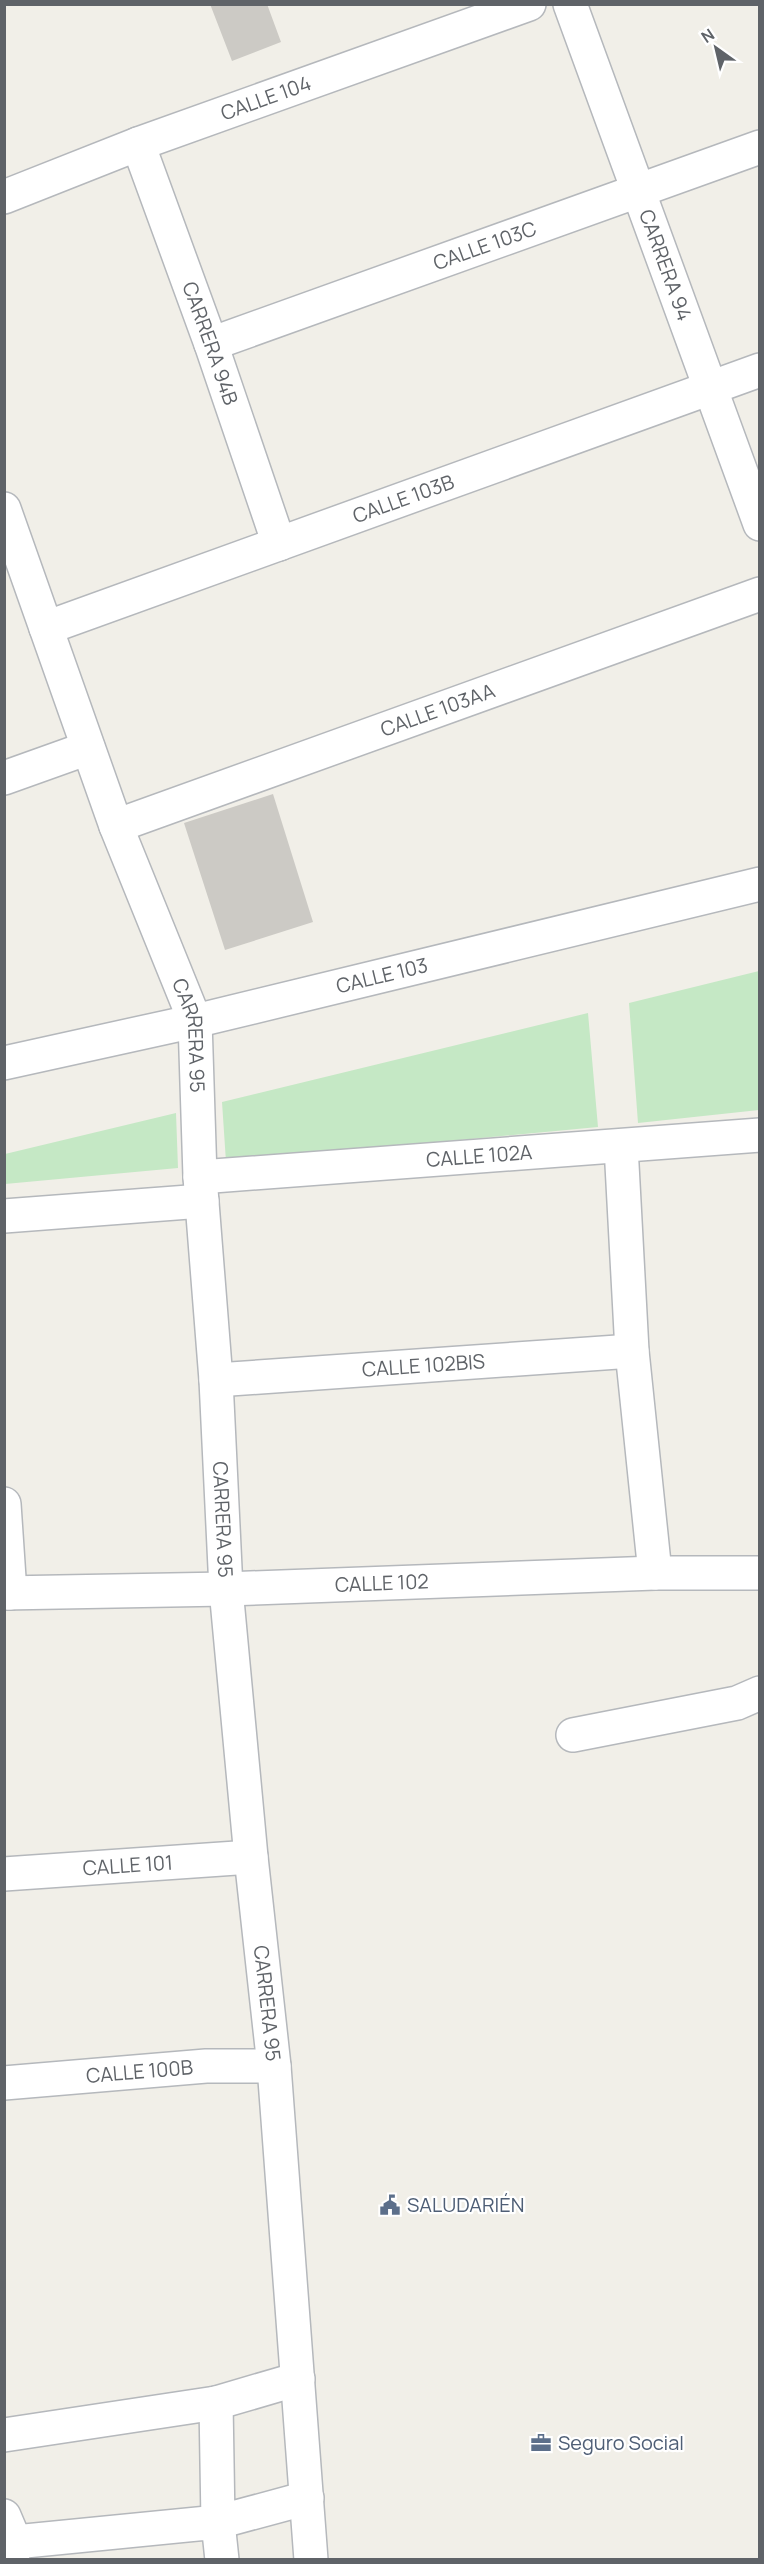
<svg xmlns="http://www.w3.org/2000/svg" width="764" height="2564" viewBox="0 0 764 2564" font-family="Manrope,sans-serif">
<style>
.green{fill:#c5e8c5}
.building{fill:#cccac5}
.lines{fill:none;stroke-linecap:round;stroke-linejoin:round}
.minor-casing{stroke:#b5b8bc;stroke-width:36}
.minor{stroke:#fff;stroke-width:33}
.labels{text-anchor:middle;stroke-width:4.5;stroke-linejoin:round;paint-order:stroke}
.street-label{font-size:20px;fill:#5f6368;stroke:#fff}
.service-label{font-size:20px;fill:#4e5e75;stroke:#fff;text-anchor:start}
</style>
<rect width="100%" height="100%" fill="#f1efe8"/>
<path class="green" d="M759 971V1110L638 1123 629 1003Z
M588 1013 598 1127 226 1162 222 1102Z
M176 1113 178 1168 5 1184V1154Z"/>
<path class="building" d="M210 4H267L281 42 232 61Z
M273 794 313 922 225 950 184 823Z"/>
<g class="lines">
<g class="minor-casing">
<g id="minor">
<path id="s1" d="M570 4 760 524"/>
<path id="s2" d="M138 144 211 344 279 544"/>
<path id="s3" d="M4 197 138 144 529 4"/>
<path id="s4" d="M211 344 760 147"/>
<path id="s5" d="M4 509 116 826 195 1021 200 1177 216 1380 226 1589 251 1857 274 2066 311 2560"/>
<path id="s6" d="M46 628 760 370"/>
<path d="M4 778 88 748"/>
<path id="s7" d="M116 826 760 594"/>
<path id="s8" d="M4 1063 195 1021 760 884"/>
<path d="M621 1146 632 1351 655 1573"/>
<path id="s9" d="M200 1177 760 1135"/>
<path d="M4 1216 202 1201"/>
<path id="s10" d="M216 1380 632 1351"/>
<path d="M4 1504 10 1593"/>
<path id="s11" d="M4 1593 226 1589 655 1573H760"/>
<path d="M573 1735 737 1703 760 1693"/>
<path id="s12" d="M4 1874 251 1857"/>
<path id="s13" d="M4 2083 206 2066H274"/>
<path d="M216 2403 218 2522 307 2498"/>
<path d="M4 2435 216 2403 298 2379"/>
<path d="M4 2516 15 2542 12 2560"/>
<path d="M15 2542 218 2522 222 2560"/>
</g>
</g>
<use href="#minor" class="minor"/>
</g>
<defs>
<g id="civic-bare" transform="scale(1.62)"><path d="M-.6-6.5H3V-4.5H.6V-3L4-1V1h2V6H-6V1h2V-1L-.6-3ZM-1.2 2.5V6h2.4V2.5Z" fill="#5c6f8a" stroke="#fff" stroke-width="2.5" paint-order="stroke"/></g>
<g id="office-bare" transform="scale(1.62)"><path d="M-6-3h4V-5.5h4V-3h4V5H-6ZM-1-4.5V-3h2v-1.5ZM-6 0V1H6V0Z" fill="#5c6f8a" stroke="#fff" stroke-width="2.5" paint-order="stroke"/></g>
</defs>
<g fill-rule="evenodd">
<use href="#civic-bare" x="390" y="2205"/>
<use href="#office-bare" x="541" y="2443"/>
</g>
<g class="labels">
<g class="street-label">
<text dy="7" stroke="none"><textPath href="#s3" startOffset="280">CALLE 104</textPath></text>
<text dy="7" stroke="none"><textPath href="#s4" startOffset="291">CALLE 103C</textPath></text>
<text dy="7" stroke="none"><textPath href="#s1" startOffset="278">CARRERA 94</textPath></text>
<text dy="7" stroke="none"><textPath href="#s2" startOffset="212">CARRERA 94B</textPath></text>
<text dy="7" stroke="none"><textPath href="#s6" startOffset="380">CALLE 103B</textPath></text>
<text dy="7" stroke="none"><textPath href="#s7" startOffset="342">CALLE 103AA</textPath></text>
<text dy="7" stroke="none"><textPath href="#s8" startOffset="388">CALLE 103</textPath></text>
<text dy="7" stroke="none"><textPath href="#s5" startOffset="560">CARRERA 95</textPath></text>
<text dy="7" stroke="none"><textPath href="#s9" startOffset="280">CALLE 102A</textPath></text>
<text dy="7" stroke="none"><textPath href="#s10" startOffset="208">CALLE 102BIS</textPath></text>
<text dy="7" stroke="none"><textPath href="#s5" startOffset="1046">CARRERA 95</textPath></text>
<text dy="7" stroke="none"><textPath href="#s11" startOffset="378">CALLE 102</textPath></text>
<text dy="7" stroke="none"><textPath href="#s12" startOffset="124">CALLE 101</textPath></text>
<text dy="7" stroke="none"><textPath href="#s5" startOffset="1532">CARRERA 95</textPath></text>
<text dy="7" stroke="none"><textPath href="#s13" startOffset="136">CALLE 100B</textPath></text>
</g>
<g class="service-label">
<text x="407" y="2212">SALUDARIÉN</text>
<text x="558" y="2450">Seguro Social</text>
</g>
</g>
<rect width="764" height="2564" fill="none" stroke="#5f6368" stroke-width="12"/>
<g transform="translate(716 48) rotate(326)" stroke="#ffffff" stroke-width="4.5" paint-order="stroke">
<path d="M0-4.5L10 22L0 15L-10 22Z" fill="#5f6368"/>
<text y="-9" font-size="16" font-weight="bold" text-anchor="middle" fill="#5f6368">N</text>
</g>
</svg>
